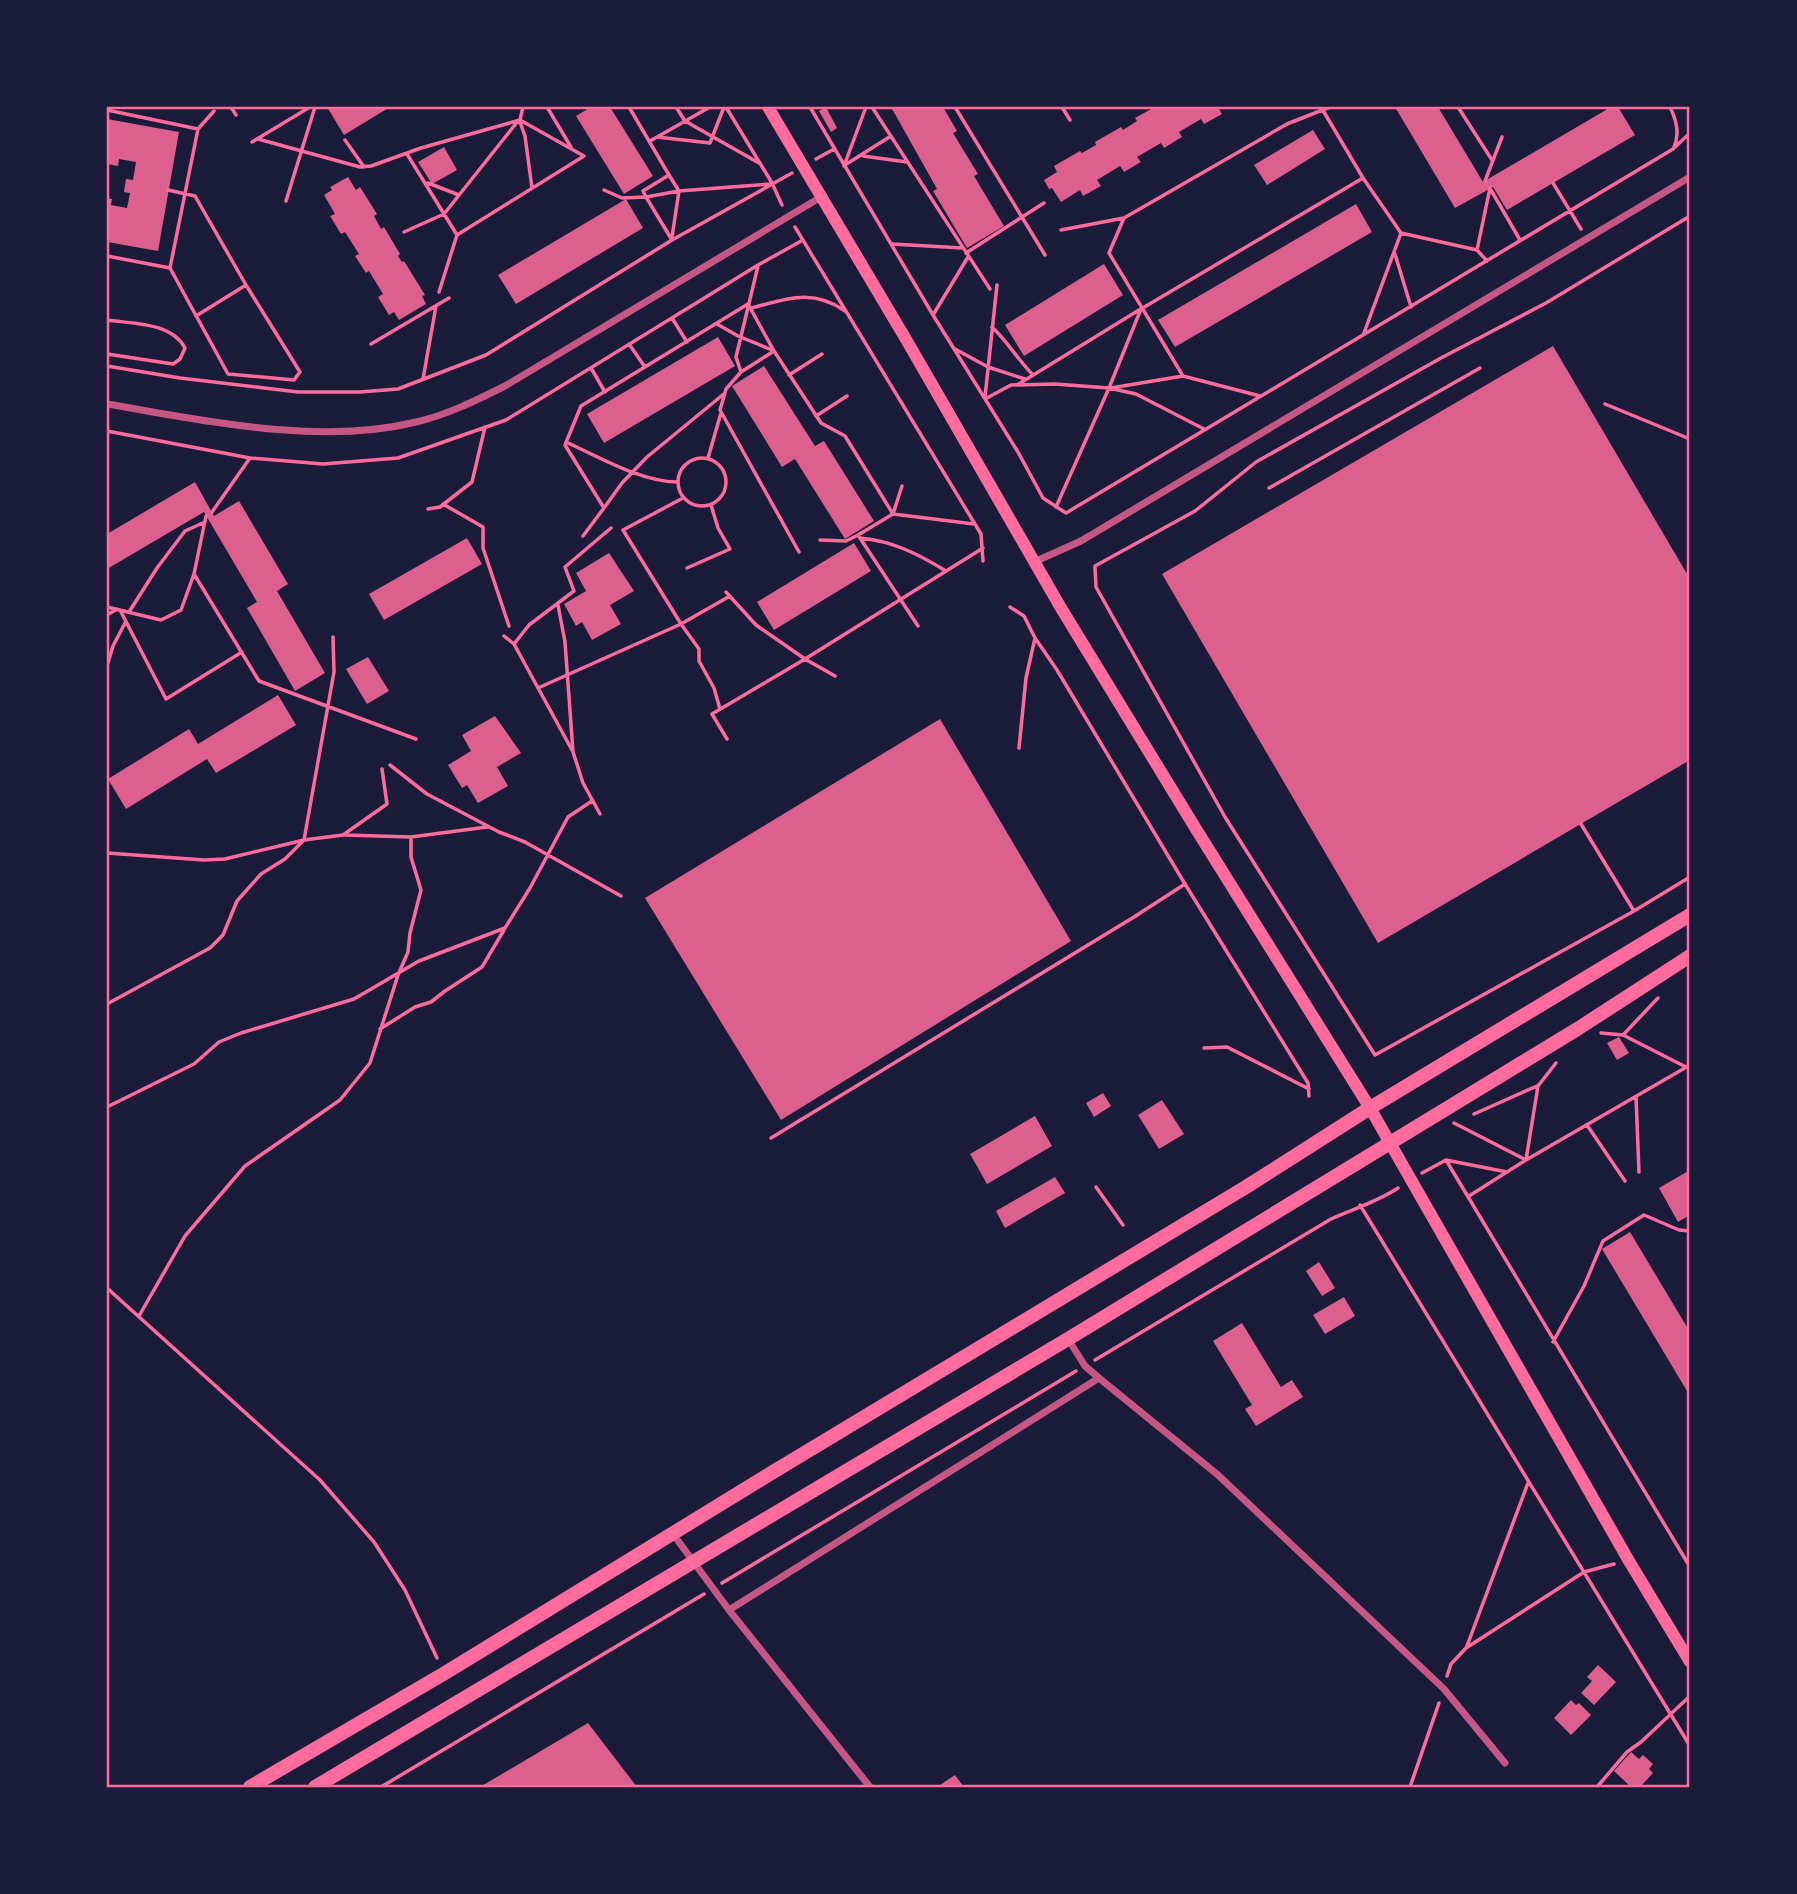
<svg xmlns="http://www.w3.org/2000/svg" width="1797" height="1894" viewBox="0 0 1797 1894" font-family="'Space Grotesk',sans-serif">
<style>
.building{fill:#dd5f8e}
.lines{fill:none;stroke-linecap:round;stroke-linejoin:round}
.path{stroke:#ff6b9d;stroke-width:3.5}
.minor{stroke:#c65784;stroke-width:7}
.secondary{stroke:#ff6b9d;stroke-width:12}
.trunk{stroke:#ff6b9d;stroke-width:14}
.neatline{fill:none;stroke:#ff6b9d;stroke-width:2.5}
</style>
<rect width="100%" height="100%" fill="#1b1b3a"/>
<path class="building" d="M327 107H390L344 135Z
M591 107H610L653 176 624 194 576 116Z
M826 107 837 128 831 132 819 111Z
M891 107H943L957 131 953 133 978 174 974 176 1004 226 967 248 933 191 937 189Z
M1155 107H1223L1219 109 1222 114 1204 124 1201 119 1179 132 1182 137 1164 148 1161 143 1137 157 1141 162 1124 172 1120 166 1097 180 1101 186 1083 196 1080 190 1061 202 1052 188 1049 189 1044 180 1057 172 1054 166 1080 151 1082 153 1096 145 1095 142 1121 127 1123 130 1137 121 1135 118Z
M1395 107H1438L1483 182 1611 107H1618L1635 135 1507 210 1493 187 1455 208Z
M107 119 179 132 158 251 107 242V198L112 199 111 205 127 208 130 193 124 192 126 179 133 180 136 162 119 159 118 166 107 164Z
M1313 130 1325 149 1267 185 1254 165Z
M444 147 457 170 432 184 418 162Z
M348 177 356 190 360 187 377 214 374 216 381 229 384 227 400 254 398 256 402 262 404 261 425 295 422 296 426 304 399 320 394 312 389 315 378 297 383 294 369 271 366 273 355 256 359 254 345 232 341 234 330 216 335 214 324 195 332 190 330 187Z
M626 199 643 228 516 304 498 275Z
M1356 204 1372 232 1175 347 1158 320Z
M1104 264 1123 295 1024 356 1005 325Z
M718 337 735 366 604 443 587 414Z
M1553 346 1690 579V760L1378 943 1162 574Z
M764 366 815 446 824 441 874 521 845 539 795 459 782 467 732 386Z
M195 482 214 516 239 501 288 584 277 591 325 673 295 691 247 608 257 602 204 512 107 569V534Z
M467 538 482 564 384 620 369 594Z
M854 543 871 571 774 630 757 602Z
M609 553 634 591 610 605 621 624 592 640 582 622 576 626 564 604 586 591 576 573Z
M368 657 389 691 367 704 346 669Z
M278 695 296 725 216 773 207 759 126 809 108 779 189 729 198 744Z
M495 716 521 753 497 767 508 786 478 803 467 785 462 788 448 765 471 751 462 735Z
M940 719 1071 941 781 1120 645 898Z
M1619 1037 1629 1053 1617 1060 1607 1043Z
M1103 1093 1111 1106 1094 1117 1086 1103Z
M1162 1100 1184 1134 1159 1149 1138 1115Z
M1035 1116 1052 1146 987 1184 970 1154Z
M1690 1170V1215L1678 1222 1659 1188Z
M1055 1177 1065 1193 1005 1228 996 1211Z
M1630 1232 1690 1332V1396L1602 1249Z
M1319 1262 1335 1288 1322 1296 1306 1271Z
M1344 1297 1355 1316 1325 1334 1313 1315Z
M1242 1323 1281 1387 1292 1380 1303 1397 1256 1426 1245 1409 1252 1405 1213 1341Z
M1598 1665 1616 1682 1594 1705 1581 1693 1592 1681 1587 1677Z
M1571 1700 1576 1705 1579 1703 1591 1715 1571 1735 1554 1718Z
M588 1723 637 1787H480Z
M1631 1752 1639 1759 1643 1755 1653 1764 1649 1769 1653 1773 1640 1787H1631L1614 1771Z
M955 1775 964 1787H937Z"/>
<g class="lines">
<path class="path" d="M231 107 236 115
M547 107 571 147
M629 107 669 175 643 191 646 197 679 191 770 184
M676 107 685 121 759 163
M726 107 772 183 782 205
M810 107 933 315 1018 452 1043 498 1066 513 1673 149 1690 133
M872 107 990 289
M955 107 1045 255
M1062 107 1070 120
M1321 107 1363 178 1401 233 1477 250
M1458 107 1492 160
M1670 107C1676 119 1680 134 1674 147
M107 110 198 129
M520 122 525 136 532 188
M657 137 710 143 724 107
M258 139 360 167 371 166 421 148 520 120
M345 140 364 167
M650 141 710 107
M252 142 310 107
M407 154 457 235
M863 156 907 162
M816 159 834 149
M845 165 891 136
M844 166 866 107
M669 175 679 191 672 237
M1485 181 1502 137
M428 183 459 195
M1553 183 1581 229
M168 190 195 196 246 285
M604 190 622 198 646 197 672 240
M1491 190 1520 240
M286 201 315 107
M1690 216 1546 303 1441 358 1256 462 1195 511 1095 566 1096 587 1225 817 1375 1055 1634 911 1690 877
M795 227 981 534 983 561
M1061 230 1124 218
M404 232 444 214 518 121
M892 244 963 248
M966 253 1044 203
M1395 254 1411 307
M107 256 170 268 228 374 294 380 300 372 246 285 196 316
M1487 261 1477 250 1490 188
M758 266 736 357 741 372 726 389 720 410 799 552
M170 268 198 129 214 111
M439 292 457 235 584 156 520 120 523 107
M751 308C787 299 812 288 845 311
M933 315 968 257
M672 318 687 342
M107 320C133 324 171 322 185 348L180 359 173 364 107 354
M717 324 738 336 772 350
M992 327C1008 342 1018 360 1033 375
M1364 333 1401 233
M371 344 449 298
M629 344 645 367
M955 349 988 367 1025 379
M107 366 180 378 298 392H360L398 389 486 355 672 240 792 173
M591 368 605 392
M741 372 774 351
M789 375 822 354
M423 379 436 306
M1017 385 1139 310
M1111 388 1183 376
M725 393 647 457 622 483 604 508 565 445 581 406 748 304 774 351 821 423 845 436 893 514
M1260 396 1183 376 1109 253 1124 218 1287 124 1330 107
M985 397 997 285
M985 399 1011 385 1055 384 1109 388 1136 394 1204 429
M1605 404 1690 439
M816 416 847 396
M107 431 250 458 323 464 398 458 506 420 758 265 803 240
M566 442C599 457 642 482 677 482
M678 482a24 24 0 1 1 48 0a24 24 0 1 1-48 0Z
M708 458 721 413
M1269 488 1480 368
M683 498 623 530 681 624 730 596
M443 504 483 527V548L509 626
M1056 507 1109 388 1141 309 1363 178
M428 509 440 507 472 482 485 427
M212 512 250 458
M893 514 902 486
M206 516 194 574 259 681 416 739
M583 536 604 508
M860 538C893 541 918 554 946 571
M820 540 846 541 858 535
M687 568 730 549 718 528 711 505
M726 592 756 625 805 659 835 676
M558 605 565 642 573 752 583 783 600 814
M107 607 161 620 181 610 194 574
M1010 607 1024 616 1035 638 1057 670 1185 884 1308 1083 1309 1096
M120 610 166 699 242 652
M129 612 157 568 185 531 205 522
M107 615 117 609
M918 626 858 535 893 514 974 524
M504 636 514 644 572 750
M514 644 529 625 574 591 565 567 611 528
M107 666 113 646 125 623
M538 688 681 624 699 649V661L714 688 720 709
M727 739 712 714 805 659 983 548
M1019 748 1026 678 1035 638
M390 765 427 794 499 832 525 842 621 896
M1581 824 1634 911
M345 835 411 837 487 827
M107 853 204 860 225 859 304 840 343 835 387 804 382 769
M107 1004 210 948 223 935 237 901 261 874 285 859 304 840 334 672 333 637
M380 1029 415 1007 431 1002 445 991 482 967 504 930
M1601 1033 1623 1035 1686 1067
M1623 1035 1658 998
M1204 1048 1227 1047 1309 1089
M1636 1097 1639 1172
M107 1107 194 1064 219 1042 241 1033 354 999 419 961 505 928 530 888 568 817 592 801
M1474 1114 1537 1086
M1454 1123 1526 1160 1538 1086 1556 1063
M1587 1125 1625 1181
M771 1138 1134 917 1185 884
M1446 1160 1690 1567
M1422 1173 1446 1160 1507 1172
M1096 1187 1123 1225
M1469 1196 1526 1160 1690 1065
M1360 1205 1690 1746
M107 1288 320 1480 374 1542 405 1590 437 1658
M139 1316 185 1236 245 1166 340 1100 370 1063 398 975 408 952 410 933 421 890 411 857V837
M1553 1342 1584 1286 1603 1241 1644 1215 1679 1230 1690 1231
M1095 1360 1331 1219C1353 1209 1377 1202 1398 1188
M722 1583 1076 1371
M1467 1646 1528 1483
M1447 1676 1451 1664 1466 1648 1584 1572 1614 1564
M381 1787 704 1594
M1410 1787 1439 1703
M1597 1787 1627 1752 1641 1742 1690 1696"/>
<path class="minor" d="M107 404C203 420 319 446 416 422 447 415 477 400 505 386L821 197
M1034 562 1081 541 1690 177
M1068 1339 1085 1366 1099 1378 1218 1475 1444 1689 1505 1763
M673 1534 729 1610 870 1787
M729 1610 1099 1378"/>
<path class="secondary" d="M768 107 907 341 1061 608 1196 829 1370 1108 1629 1561 1690 1662"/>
<path class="trunk" d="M250 1787 445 1673 773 1472 1246 1187 1370 1108 1690 915
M315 1787 1068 1339 1579 1028 1690 956"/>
</g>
<rect width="1797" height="1894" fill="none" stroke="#1b1b3a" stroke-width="217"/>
<rect x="108" y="108" width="1580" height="1678" class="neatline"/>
</svg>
